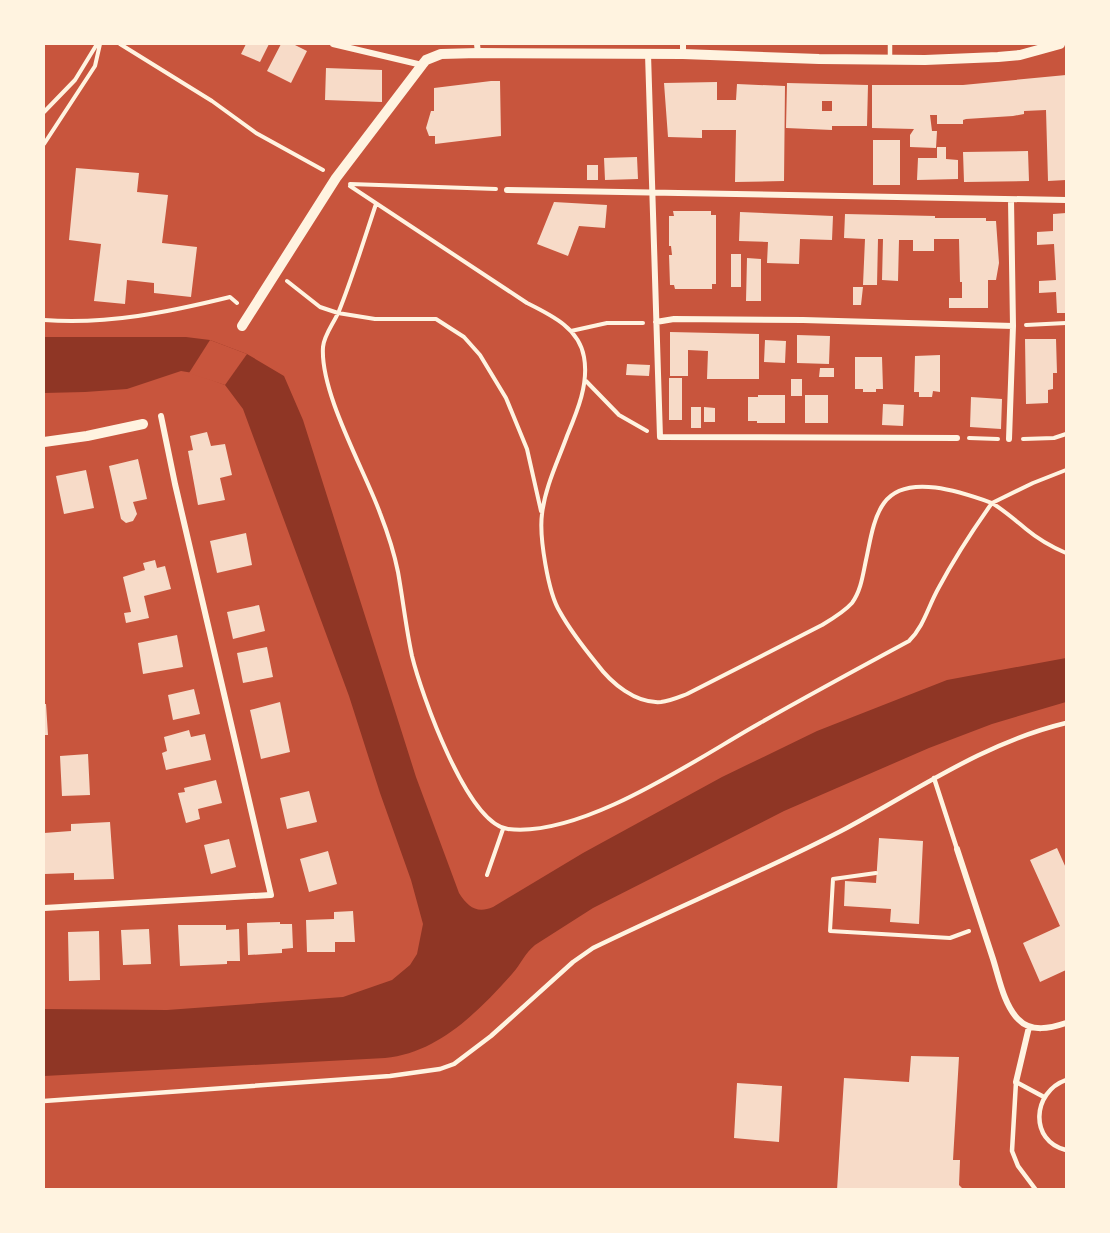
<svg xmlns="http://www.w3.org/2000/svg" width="1110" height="1233" viewBox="0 0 1110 1233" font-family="'Sofia Sans Condensed',sans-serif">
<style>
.water{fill:#8f3625}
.pier{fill:#c8553d}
.building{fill:#f7dbc8;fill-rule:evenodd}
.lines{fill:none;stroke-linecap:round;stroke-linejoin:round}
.path{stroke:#fff3e0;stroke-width:4}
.service{stroke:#fff3e0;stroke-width:4.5}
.minor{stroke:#fff3e0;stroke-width:6}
.tertiary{stroke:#fff3e0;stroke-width:10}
</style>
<rect width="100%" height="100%" fill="#c8553d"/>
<path class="water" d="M44 337H186L210 340 247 354 284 376 303 420 416 777 459 893C468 907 477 914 493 907L583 853 722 777 817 731 947 680 1066 658V702L992 724 929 748 784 811 593 908 535 945C525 953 521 964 512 974 478 1012 438 1053 385 1058L44 1076V1009L167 1010 343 997 392 980 410 965 417 954 423 924 411 880 380 793 349 696 243 409 225 385 193 373 181 371 127 389 85 392 44 393Z"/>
<path class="pier" d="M210 340 247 354 225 385 189 373Z"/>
<path class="building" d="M246 44H269L260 62 241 54Z
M281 44H293L307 51 291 83 267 71Z
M326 68 382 70V102L325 100Z
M1066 75V180L1048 181 1046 110 1024 111V114L1013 116 966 119 963 120V124H937V115H930L932 131H937L936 148 910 147V135L914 129 872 128V85H963Z
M491 81H500L501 136 435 144V136H429L426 128 431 111H434V88Z
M717 82V100H736L737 84 785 86 784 181 735 182 736 130H702V138L668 137 664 83Z
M787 83 868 85 867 126H832V130L786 128ZM822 101H832V111H822Z
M873 140H900V185H873Z
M937 147H946V159L958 160V179L917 180 918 158H937Z
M1028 151 1029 181 964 182 963 152Z
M637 157 638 179 605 180 604 158Z
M587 165H598V180H587Z
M76 168 139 173 137 192 168 195 162 243 197 247 191 297 154 293V283L127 280 125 304 94 301 101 244 69 240Z
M554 202 607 205 605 228 579 226 568 256 537 244Z
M673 211H711V215H716V284H712V289H675L674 285H670L669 255H672L671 246H669V216H674Z
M740 212 833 216 832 240 800 239 799 264 767 263 768 242 739 241Z
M1066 213V313H1057L1056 292 1039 293V281L1056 280 1054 244 1037 245V232L1053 231V214Z
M845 214 935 216V218H986V221H996L999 263 996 280H988V308H949V298H962V282H960L959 239H934V251H913V240H899L898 281 882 280 883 239H878L877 285H863L865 239 844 238Z
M731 254H741V287H731Z
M747 258 761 259V301H746Z
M853 287H863L861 305H853Z
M670 332 759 334V379H707L708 351 688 350V376H670Z
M797 335 830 336 829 364 797 363Z
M1025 339H1056L1057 373H1053V389L1048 390V403L1026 404Z
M765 340 786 341 785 363 764 362Z
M940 355V392L933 391 932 397H919V392H914L915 356Z
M855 357H882L883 389H876V392H863V389H855Z
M627 364 650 365 649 376 626 375Z
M820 368H834V377H819Z
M669 378H682V420H669Z
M791 379H802V396H791Z
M758 395H785V423H757V421H748V397H758Z
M805 395H828V423H805Z
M971 397 1002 399 1001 429 970 427Z
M883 404 904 405 903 426 882 425Z
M691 407H701V428H691Z
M704 407 715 408V422H704Z
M207 432 211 446 225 444 232 475 220 478 225 500 198 505 188 451 193 450 190 436Z
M138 459 147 499 133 502 137 514 133 521 126 523 121 519 109 466Z
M86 470 94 508 64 514 56 476Z
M246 533 252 565 217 573 210 541Z
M155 560 157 568 165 566 171 589 144 596 149 618 126 623 124 613 131 612 123 577 145 570 143 563Z
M259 605 265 631 233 639 227 612Z
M177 635 183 667 143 674 138 643Z
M267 647 273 677 243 683 237 653Z
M194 689 200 714 173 720 168 695Z
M280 702 290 752 261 759 250 710Z
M44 704H46L48 735H44Z
M189 730 191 737 205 734 211 760 166 770 162 753 167 751 164 737Z
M88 754 90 795 62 796 60 756Z
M216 780 222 803 198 809 200 819 186 823 178 793 185 792 184 788Z
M309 791 317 822 287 829 280 798Z
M110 822 114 879 74 880V873L44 874V833L71 831V824Z
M879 838 923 841 919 924 890 922 891 909 844 906 845 881 876 883Z
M229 839 236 867 211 874 204 845Z
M1057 848 1066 868V970L1040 982 1023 943 1060 926 1030 860Z
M328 851 337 884 309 892 300 859Z
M353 911 355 942H335V952H307L306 920 334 919V912Z
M280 922V924H292L293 948 282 949V953L248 955 247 923Z
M178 925H226V930L239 929 240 961H227V964L180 966Z
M149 929 151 964 123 965 121 930Z
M99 931 100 980 69 981 68 932Z
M911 1056 959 1057 953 1160H960L959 1185 964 1190H837L844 1078 909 1082Z
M737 1083 782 1086 779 1142 734 1138Z"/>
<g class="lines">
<path class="path" d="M120 44 212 101 256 133 323 170
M44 112 75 80 97 44
M44 144 95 66 100 44
M350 184 496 189
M350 186 527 303C551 315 579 328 584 357 589 384 577 412 567 436 558 461 545 487 542 514 539 536 548 593 560 612 570 630 584 648 597 664 611 683 636 704 661 702 670 701 679 697 687 694L822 625C832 619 844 612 852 603 861 591 863 574 866 560 870 542 873 518 884 503 906 472 964 493 992 503L1033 483 1066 470
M376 204C364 240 353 276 339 311 334 323 324 335 323 347 320 393 364 469 380 513 387 531 394 552 398 572 403 600 406 628 412 656 421 693 467 824 508 829 583 838 696 759 760 723 809 695 859 668 909 641 924 626 928 607 938 589 954 559 972 531 992 503 1005 511 1015 520 1026 529 1038 539 1052 547 1066 553
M287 281 320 307 338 313 375 319H436L464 337 480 355 506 398 527 449 541 511
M44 320C107 325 169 312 230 297L237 303
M1026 325 1066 323
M571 331 607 323H643
M586 381 619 415 647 431
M969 438 998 439
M1023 439 1054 438 1066 434
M876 873 833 879 830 931 950 938 969 931
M487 875 503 829"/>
<path class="service" d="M890 44V59
M934 778 957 849
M1066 1080C1032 1092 1029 1141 1066 1150
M44 1101 390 1076 440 1069 454 1064 491 1036 573 962 593 948C675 908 760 873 841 831 916 791 983 743 1066 723
M1036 1190 1018 1166 1012 1151 1016 1082 1044 1097"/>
<path class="minor" d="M333 44 422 65
M477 44 478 53
M683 44V54
M648 54 660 437 957 438
M507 190 1066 200
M656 322 674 319 803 320 1013 326
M1009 439 1013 326 1011 200
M957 849C969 886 981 923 993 959 999 978 1004 1005 1018 1019 1031 1033 1051 1028 1066 1023
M44 908 271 895 175 484 161 416
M1016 1082 1029 1027"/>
<path class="tertiary" d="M242 326 336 178 422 65 426 60 441 54 478 53 683 54 819 59 925 60 998 57 1020 55 1060 44
M44 442 87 436 143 424"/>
</g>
<rect width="1110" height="1233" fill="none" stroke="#fff3e0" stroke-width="90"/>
</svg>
